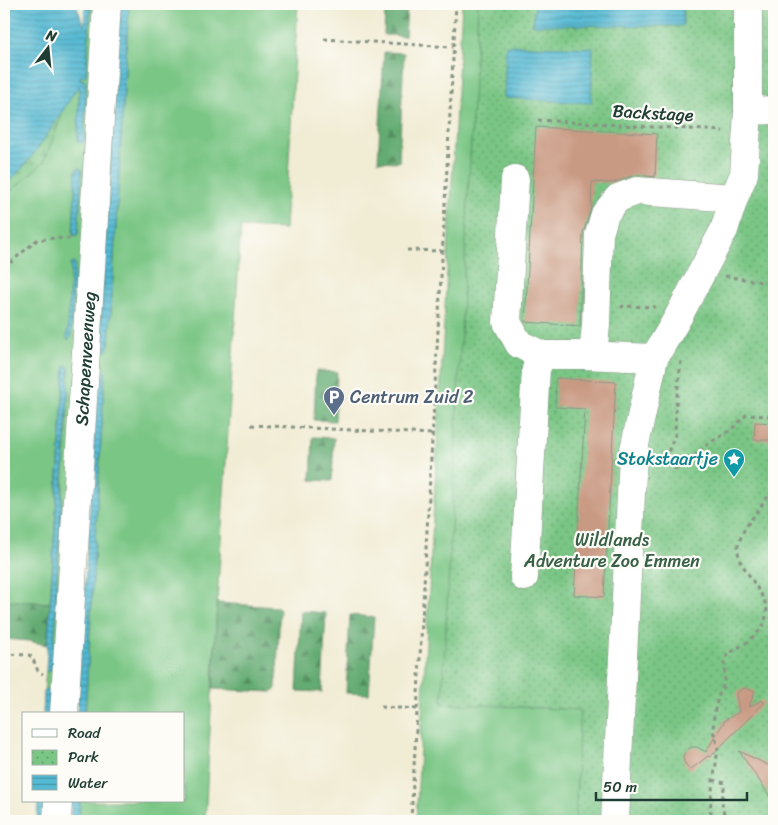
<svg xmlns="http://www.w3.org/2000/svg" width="778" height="825" viewBox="0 0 778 825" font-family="Sriracha,sans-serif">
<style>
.grass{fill:#7ac685;stroke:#4c825c;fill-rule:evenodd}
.forest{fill:url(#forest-firs);stroke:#417453}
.wetland{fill:url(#wetland-marsh);stroke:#4c825c}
.park{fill:url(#park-dots);stroke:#4c825c}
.water{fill:url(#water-rules);stroke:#3a7b84}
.building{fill:#c99a83}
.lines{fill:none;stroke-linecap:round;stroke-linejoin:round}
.minor-casing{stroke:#889484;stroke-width:29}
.path{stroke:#889484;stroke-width:3;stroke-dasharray:4 4;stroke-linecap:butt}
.minor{stroke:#fff;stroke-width:28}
.labels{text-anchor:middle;stroke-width:4.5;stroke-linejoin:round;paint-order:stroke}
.street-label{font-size:18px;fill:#1f3d34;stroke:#fdfcf7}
.service-label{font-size:18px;fill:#4e5e75;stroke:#fdfcf7;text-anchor:start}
.culture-label{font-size:18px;fill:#0d838f;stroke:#fdfcf7;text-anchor:end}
.park-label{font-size:18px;fill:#365f48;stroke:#fdfcf7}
</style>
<defs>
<pattern id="forest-firs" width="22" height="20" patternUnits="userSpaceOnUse" patternTransform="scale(1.25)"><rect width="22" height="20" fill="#63ab72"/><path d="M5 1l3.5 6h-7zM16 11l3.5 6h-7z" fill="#518c5e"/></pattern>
<pattern id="wetland-marsh" width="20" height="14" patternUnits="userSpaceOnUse" patternTransform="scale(1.25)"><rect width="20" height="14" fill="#7ac685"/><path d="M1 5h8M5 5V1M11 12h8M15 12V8" fill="none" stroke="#63a26e"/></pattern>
<pattern id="park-dots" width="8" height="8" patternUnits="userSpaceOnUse" patternTransform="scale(1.25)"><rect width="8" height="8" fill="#7ac685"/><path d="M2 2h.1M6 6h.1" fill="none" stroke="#63a26e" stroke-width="1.8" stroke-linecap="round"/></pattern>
<pattern id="water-rules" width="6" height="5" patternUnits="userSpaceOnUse" patternTransform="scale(1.25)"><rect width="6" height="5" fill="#54b9d3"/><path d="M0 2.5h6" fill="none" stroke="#4598ac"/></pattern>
</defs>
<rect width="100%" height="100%" fill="#fdfcf7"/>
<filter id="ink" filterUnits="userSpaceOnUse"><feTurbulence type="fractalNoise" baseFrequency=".02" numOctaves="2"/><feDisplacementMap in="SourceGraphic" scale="10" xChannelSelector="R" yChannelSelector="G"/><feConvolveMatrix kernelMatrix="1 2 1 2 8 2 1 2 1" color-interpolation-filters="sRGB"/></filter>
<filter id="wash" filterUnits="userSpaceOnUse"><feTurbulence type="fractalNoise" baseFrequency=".0096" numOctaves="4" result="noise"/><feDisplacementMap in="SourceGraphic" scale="20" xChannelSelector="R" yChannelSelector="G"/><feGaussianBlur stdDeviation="1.12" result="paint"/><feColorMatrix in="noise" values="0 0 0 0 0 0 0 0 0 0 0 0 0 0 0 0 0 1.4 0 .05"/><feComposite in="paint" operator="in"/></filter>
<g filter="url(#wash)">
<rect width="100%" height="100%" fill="#f1ecd4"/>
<path class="grass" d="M91 4H101L59 714H49L50 691 46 689 44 691 46 671H51L52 668 56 618V592L67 427 69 369 65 366 50 603 4 600V197L44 162 63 111 71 95 79 85 78 142 83 143 84 80H81V75H86ZM78 168 81 169 82 171 78 233 77 235H73L76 170Z
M111 4 109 344 129 4H298L285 229 241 227 217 603 205 821H79L80 801H184V714H85L105 371H98Z
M462 4H492L619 598 607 821H416Z"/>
<path class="forest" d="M385 8 407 9 405 36 384 35Z
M384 52 404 53 399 162 378 161Z
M316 371 337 372 335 421 314 420Z
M313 437 334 438 332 481 311 480Z
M4 600 50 603 47 645 29 641 4 639Z
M217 603 276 607 280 610 276 687 275 690 272 692 213 689Z
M301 611 326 613 322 692 297 691Z
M350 615 374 617 369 694 346 693Z"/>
<path class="wetland" d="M63 111 44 162 4 197V186C28 165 45 137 63 111Z"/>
<path class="park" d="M478 4H774V821H575L580 710 442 703Z"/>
<path class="water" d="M4 4H76L84 26 85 4H91L86 75 84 76H81L80 80H84L86 82V98L84 142 82 143 78 142 79 86C72 94 68 103 62 112 45 138 28 166 4 186Z
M120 4H129L109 344 107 350 104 352 100 350 99 348Z
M535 4H683V26L533 25Z
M506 45 593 48 591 103 504 98Z
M78 168 81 169 82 171 78 234 77 235 73 236 76 170Z
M75 263 71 337 68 340 67 338 71 264Z
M65 366H68L69 369 68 395 56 592V618L52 668 51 671H46Z
M101 369 105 371 85 714H77L98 371Z
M47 689 50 690 49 714H43L44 691Z
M38 801H44L43 821H37Z
M71 801H80L79 821H70Z"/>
<g id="blocks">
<path class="building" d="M536 127 657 134 655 177 638 175 632 176 613 183 592 182 591 208 583 233 580 326 525 322Z
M556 378 616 382 604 597 574 595 585 409 555 407Z
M755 422 774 423V440H754Z
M744 688 755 691 749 707 762 700 764 703 710 757 708 756 690 770 684 762 683 757 685 752 688 749 692 747H697L706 752 725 720 739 712 736 695 739 691Z
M739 751 774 768V802Z"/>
</g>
</g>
<g filter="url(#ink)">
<use href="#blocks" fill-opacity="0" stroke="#889484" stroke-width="1"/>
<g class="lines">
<g class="minor-casing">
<g id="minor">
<path d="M748 4V111"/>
<path d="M515 179 507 322 519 344 542 355"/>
<path d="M593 355 596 325 599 234 605 214 618 198 637 191 734 198 744 174 748 111 774 110"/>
<path d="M524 577 536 369 542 355H583L654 358 677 319 724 230 734 198"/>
<path id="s1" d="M64 714 107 4"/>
<path d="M57 821 58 801"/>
<path d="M615 821 633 454 654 358"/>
</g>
</g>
<path class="path" d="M324 39 453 47
M538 120 723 131
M407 250 442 251
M4 268 37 240 55 238 70 239
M725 276 761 282
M621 308 623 306 656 307
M681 361 676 404 675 435 668 452V464L676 469 689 461 708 444 731 430 746 415 772 416
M251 425 432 434
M4 654 29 655 32 657 38 671 43 674
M381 707 417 709
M713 780 725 783C722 799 720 806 727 821
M411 821 456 4
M715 821 710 811 713 780 716 764 718 747 713 731 714 714 718 697 723 686 725 677 724 662 728 654 746 643 756 634 761 629 765 622 766 615 767 607 761 594 740 561 738 552V544L745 528 774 488"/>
<use href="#minor" class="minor"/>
</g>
</g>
<defs>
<g id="parking-pin" transform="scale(1.125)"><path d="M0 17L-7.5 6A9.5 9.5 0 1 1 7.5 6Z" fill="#5c6f8a" stroke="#fdfcf7"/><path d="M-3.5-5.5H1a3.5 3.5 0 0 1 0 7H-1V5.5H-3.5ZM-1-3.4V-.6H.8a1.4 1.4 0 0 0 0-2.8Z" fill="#fff"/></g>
<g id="sight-pin" transform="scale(1.125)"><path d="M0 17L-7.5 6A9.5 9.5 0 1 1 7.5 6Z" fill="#0f9aa8" stroke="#fdfcf7"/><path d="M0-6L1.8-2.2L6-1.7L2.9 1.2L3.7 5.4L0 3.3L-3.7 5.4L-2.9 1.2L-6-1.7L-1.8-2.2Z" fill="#fff"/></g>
</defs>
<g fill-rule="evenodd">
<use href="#parking-pin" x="334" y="397"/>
<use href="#sight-pin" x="734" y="459"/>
</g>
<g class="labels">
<g class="street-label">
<text transform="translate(653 113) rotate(3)" y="6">Backstage</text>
<text dy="6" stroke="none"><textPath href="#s1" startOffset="356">Schapenveenweg</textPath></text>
</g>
<g class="service-label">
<text x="350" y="403">Centrum Zuid 2</text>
</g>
<g class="culture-label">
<text x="718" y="465">Stokstaartje</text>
</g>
<g class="park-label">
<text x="612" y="546">Wildlands<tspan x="612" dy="21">Adventure Zoo Emmen</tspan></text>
</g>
</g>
<rect width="778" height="825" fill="none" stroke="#fdfcf7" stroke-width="20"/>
<rect x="22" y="712" width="162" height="90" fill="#fdfcf7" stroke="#a4b0a9"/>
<rect x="32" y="729" width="25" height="8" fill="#ffffff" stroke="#a4b0a9"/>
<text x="68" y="738" font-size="15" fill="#1f3d34">Road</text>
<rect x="32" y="750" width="25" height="15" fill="url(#park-dots)" stroke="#a4b0a9"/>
<text x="68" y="762" font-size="15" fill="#1f3d34">Park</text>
<rect x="32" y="775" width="25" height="15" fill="url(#water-rules)" stroke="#a4b0a9"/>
<text x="68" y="788" font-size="15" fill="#1f3d34">Water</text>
<g transform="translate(48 48) rotate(16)" stroke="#fdfcf7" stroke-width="4" paint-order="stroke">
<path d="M0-4L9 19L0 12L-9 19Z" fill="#1f3d34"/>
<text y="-8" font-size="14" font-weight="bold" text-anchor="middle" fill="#1f3d34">N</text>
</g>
<path d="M596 792v8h151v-8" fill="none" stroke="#1f3d34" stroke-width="2.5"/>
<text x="603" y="792" font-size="15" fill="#1f3d34" stroke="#fdfcf7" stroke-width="4" paint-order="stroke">50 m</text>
</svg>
